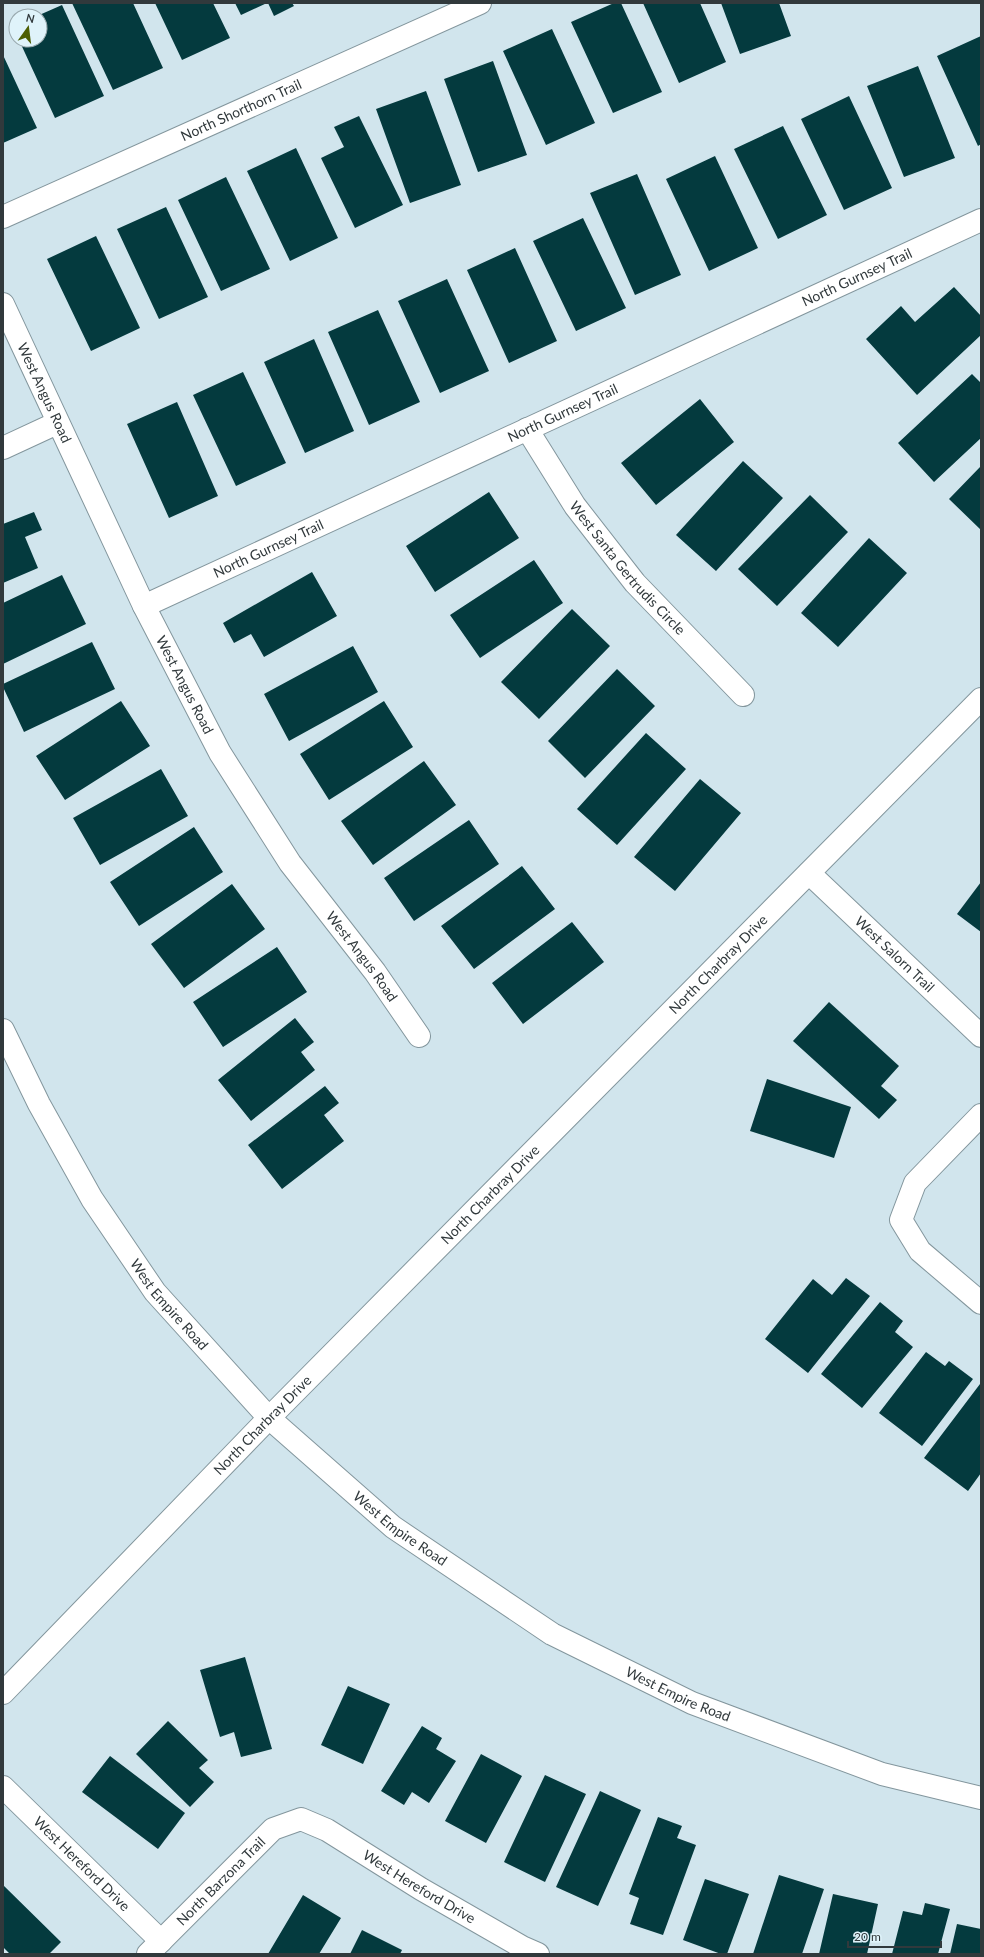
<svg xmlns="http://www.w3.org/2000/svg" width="984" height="1957" viewBox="0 0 984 1957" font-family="Lato,sans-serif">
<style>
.building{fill:#043a3e}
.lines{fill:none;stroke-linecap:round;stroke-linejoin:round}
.minor-casing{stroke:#83969d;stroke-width:24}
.tertiary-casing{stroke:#83969d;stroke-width:24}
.minor{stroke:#fff;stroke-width:22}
.tertiary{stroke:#fff;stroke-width:22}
.labels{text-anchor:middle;stroke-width:4;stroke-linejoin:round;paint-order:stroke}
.street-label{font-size:14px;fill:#31393c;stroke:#dff3fa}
</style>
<rect width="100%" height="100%" fill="#d1e5ed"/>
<path class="building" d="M72 3H133L163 68 113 90Z
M155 3H213L230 38 182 60Z
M235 3H267L241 15Z
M268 3H292L294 6 274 16Z
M614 3H621L662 92 613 113 571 22Z
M643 3H700L726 62 679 83Z
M721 3H779L791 36 740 54Z
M62 5 104 96 55 118 19 40H40V16H37Z
M552 29 595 123 546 145 503 51Z
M981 36V144L978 146 937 56Z
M3 55 37 128 3 143Z
M493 61 527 155 478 172 444 79Z
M918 66 955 158 904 177 867 86Z
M426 91 461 185 410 203 376 109Z
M849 96 892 188 844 210 801 119Z
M359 116 403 205 355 228 321 158 344 147 334 127Z
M783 126 827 215 778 239 734 149Z
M296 148 338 238 290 261 247 171Z
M715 156 758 248 709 271 666 179Z
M637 174 681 275 635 295 590 193Z
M226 177 270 269 221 291 178 200Z
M166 207 208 297 159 319 117 229Z
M583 218 626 308 576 331 533 241Z
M96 236 140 328 91 351 47 259Z
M515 248 557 341 509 363 467 270Z
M447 279 489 371 440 393 398 301Z
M954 287 981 316V335L917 395 866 339 901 306 915 322Z
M378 310 420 402 369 425 328 332Z
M314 339 354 431 305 453 264 362Z
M243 372 286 463 236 486 193 395Z
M972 374 981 383V438L934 482 898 443Z
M700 399 734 442 656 505 621 463Z
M177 402 218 496 169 518 127 424Z
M743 461 783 498 716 571 676 535Z
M981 466V530L949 499Z
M489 492 519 538 435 592 406 546Z
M810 495 848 532 777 606 738 569Z
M34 512 42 530 25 537 38 568 3 583V524Z
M869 538 907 573 838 647 801 613Z
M534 560 563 603 480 658 450 615Z
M312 572 337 616 264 657 251 634 234 643 223 623Z
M62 575 86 624 3 664V603Z
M572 609 610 646 539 719 501 682Z
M92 642 115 689 24 732 3 687V684Z
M353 646 378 692 289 741 264 694Z
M617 669 655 706 585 778 548 741Z
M121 701 150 746 65 800 36 756Z
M384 701 413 747 329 800 300 754Z
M646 733 686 769 617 845 577 809Z
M424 761 456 805 373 865 341 821Z
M161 769 188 816 100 865 73 818Z
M700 779 741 813 675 891 634 857Z
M469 820 499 864 414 921 384 878Z
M194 827 223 872 139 926 110 882Z
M522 866 555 909 474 969 441 926Z
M981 882V932L957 914Z
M232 884 265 929 184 988 151 944Z
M572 922 604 962 523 1024 492 983Z
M277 947 307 992 223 1047 193 1002Z
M829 1002 899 1066 881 1086 897 1100 879 1119 793 1041Z
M295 1018 314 1042 301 1052 315 1070 251 1121 218 1080Z
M767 1079 851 1107 834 1158 750 1131Z
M325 1086 339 1103 324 1115 344 1141 282 1189 248 1145Z
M846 1278 870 1296 808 1373 765 1339 813 1279 832 1295Z
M880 1302 903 1321 895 1332 913 1347 862 1408 821 1374Z
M926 1352 945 1366 949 1361 973 1379 922 1446 879 1413Z
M980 1384 981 1473 968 1491 924 1458Z
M245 1657 272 1749 241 1757 234 1732 220 1737 200 1670Z
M348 1686 390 1704 363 1764 321 1745Z
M168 1721 208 1760 199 1768 214 1782 190 1807 136 1754Z
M422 1726 442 1738 436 1749 456 1761 429 1803 412 1792 404 1805 381 1791Z
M481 1754 522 1776 486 1843 445 1821Z
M110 1756 185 1813 158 1849 82 1792Z
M545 1775 586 1794 545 1882 504 1862Z
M600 1791 641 1810 598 1906 556 1887Z
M658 1817 682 1826 677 1838 696 1845 663 1935 630 1924 639 1898 629 1894Z
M779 1875 824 1889 802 1954H753Z
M705 1879 749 1894 727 1954H721L683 1940Z
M3 1885 61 1942 49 1954H10L3 1947Z
M833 1894 878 1904 867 1954H819Z
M303 1895 341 1918 319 1954H268Z
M925 1903 950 1909 938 1954H892L903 1911 922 1915Z
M957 1924 981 1929V1954H950Z
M362 1930 402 1950 400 1954H350Z"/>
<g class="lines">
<g class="minor-casing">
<g id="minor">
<path id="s1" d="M3 217 480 3"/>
<path id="s2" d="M3 304 144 606 220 753 290 863 375 972 419 1036"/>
<path id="s3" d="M527 429 575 506 635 583 743 695"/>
<path d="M3 448 57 423"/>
<path id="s4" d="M144 606 981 220"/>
<path id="s5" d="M809 873 981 1036"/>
<path d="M981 1115 915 1183 901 1220 920 1251 981 1303"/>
<path id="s6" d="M3 1693 269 1418 981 699"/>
<path id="s7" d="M3 1787 161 1941"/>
<path id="s8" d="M148 1954 273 1829 301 1819 327 1830 421 1889 522 1947 538 1954"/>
</g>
</g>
<g class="tertiary-casing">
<g id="tertiary">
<path id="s9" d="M3 1030 39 1104 92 1199 155 1292 269 1418 393 1527 552 1634 692 1703 882 1774 981 1798"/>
</g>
</g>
<use href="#minor" class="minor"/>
<use href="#tertiary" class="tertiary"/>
</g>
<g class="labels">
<g class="street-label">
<text dy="5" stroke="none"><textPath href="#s1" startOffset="261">North Shorthorn Trail</textPath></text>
<text dy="5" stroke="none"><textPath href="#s4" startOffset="785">North Gurnsey Trail</textPath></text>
<text dy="5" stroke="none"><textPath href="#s2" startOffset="98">West Angus Road</textPath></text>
<text dy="5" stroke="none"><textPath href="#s4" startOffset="461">North Gurnsey Trail</textPath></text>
<text dy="5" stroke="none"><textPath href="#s4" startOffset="137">North Gurnsey Trail</textPath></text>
<text dy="5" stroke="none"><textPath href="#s3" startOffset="172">West Santa Gertrudis Circle</textPath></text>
<text dy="5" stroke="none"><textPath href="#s2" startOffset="422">West Angus Road</textPath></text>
<text dy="5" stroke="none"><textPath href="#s5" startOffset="118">West Salorn Trail</textPath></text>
<text dy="5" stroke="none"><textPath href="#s2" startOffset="747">West Angus Road</textPath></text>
<text dy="5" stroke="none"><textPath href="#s6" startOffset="1021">North Charbray Drive</textPath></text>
<text dy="5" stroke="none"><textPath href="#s6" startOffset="697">North Charbray Drive</textPath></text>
<text dy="5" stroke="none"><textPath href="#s9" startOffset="322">West Empire Road</textPath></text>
<text dy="5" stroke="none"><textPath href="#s6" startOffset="373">North Charbray Drive</textPath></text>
<text dy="5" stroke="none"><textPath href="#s9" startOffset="645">West Empire Road</textPath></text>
<text dy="5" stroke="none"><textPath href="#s9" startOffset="970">West Empire Road</textPath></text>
<text dy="5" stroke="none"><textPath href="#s7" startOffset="110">West Hereford Drive</textPath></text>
<text dy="5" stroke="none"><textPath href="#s8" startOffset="103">North Barzona Trail</textPath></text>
<text dy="5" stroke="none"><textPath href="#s8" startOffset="343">West Hereford Drive</textPath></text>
</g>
</g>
<rect width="984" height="1957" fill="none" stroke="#31393c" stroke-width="8"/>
<g transform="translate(28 28) rotate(14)"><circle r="19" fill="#dff3fa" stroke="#99a9ae"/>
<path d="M0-3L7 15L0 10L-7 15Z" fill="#4d5e02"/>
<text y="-6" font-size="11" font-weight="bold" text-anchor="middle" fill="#31393c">N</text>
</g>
<path d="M848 1941v6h93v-6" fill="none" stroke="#31393c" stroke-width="2"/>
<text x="854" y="1941" font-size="12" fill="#31393c" stroke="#dff3fa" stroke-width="3" paint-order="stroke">20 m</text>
</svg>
